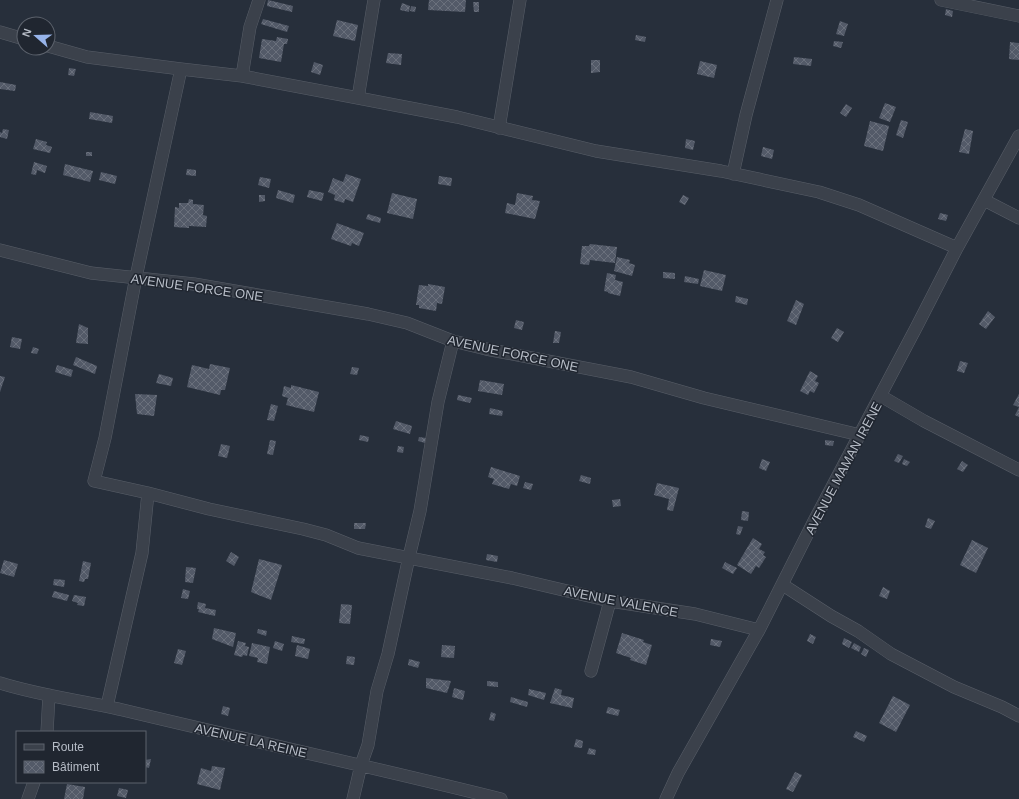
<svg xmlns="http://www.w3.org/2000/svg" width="1019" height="799" viewBox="0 0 1019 799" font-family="Arial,sans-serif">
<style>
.building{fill:url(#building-cross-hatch)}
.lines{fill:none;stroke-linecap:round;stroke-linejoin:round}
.street-casing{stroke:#595f69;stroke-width:13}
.street{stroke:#3b414b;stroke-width:12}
.labels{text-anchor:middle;stroke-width:3;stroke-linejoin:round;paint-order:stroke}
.street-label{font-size:13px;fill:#b6bcc6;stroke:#202630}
</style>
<defs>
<pattern id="building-cross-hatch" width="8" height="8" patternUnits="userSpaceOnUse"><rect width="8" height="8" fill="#535a68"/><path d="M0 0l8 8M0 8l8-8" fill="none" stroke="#6a707c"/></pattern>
</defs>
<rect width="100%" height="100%" fill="#272f3b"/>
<path class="building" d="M268 0 293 6 292 12 267 6Z
M429 0H466L465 12 428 10Z
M473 2H479V12H474Z
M402 3 410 6 409 12 400 10Z
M411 6 416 7 415 12 410 11Z
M946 9 953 11 952 17 945 15Z
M263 19 289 26 287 32 261 24Z
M337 20 358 25 355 41 333 36Z
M840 21 848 24 844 36 836 34Z
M636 35 646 37 645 42 635 40Z
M277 37 288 39 287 44H284L281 62 259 58 262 39 276 41Z
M834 41 843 42 841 48 833 46Z
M1010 42 1019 43V60L1009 59Z
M388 53 402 54 401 65 386 63Z
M794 57 812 59 811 66 793 64Z
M591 60H600V72L591 73Z
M700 61 717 65 714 78 697 74Z
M314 62 323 65 320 75 311 72Z
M69 68 76 69 74 76 68 75Z
M0 82 16 85 15 91 0 89Z
M885 103 896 107 890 122 879 118Z
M846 104 852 108 846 117 840 113Z
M90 112 113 116 112 123 89 119Z
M901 120 908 122 903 138 896 135Z
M870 121 889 126 883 151 864 146Z
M3 129 9 130 7 139 0 137V132L2 133Z
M965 129 973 131 969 154 959 152Z
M36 139 47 142 46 145 52 147 50 153 33 149Z
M686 139 695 141 693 150 685 148Z
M763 147 774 150 772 159 761 156Z
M86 152H92V156H86Z
M34 162 47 166 45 173 37 170 36 175 31 174Z
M65 164 93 171 90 182 63 175Z
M187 169 196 170V176L186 175Z
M101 172 117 176 115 184 99 180Z
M346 174 361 179 353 202 345 199 344 203 334 200 335 195 328 192 333 178 343 182Z
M439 176 452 178 451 186 438 184Z
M260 177 271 179 269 188 258 185Z
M278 190 295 195 293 203 276 198Z
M309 190 324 193 322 201 307 197Z
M392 193 417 199 413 219 387 213Z
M517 193 533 196 532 200 540 201 535 219 505 213 507 203 515 205Z
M259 195H265V201L259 202Z
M683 195 689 198 685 205 679 202Z
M189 199 193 200V204L204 205 203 215 207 216 206 227 189 226V228L174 227 175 207 179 208V203H188Z
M940 213 948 215 946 221 938 219Z
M368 214 381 218 380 223 366 219Z
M337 223 364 233 359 246 352 243 351 246 331 239Z
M590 244 617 247 615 263 590 260 589 265 580 264 582 246H589Z
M617 257 630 260 629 263 635 265 632 276 614 271Z
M704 270 726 275 722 291 700 286Z
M663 272 675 273V279L663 278Z
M607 273 616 275 615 280 623 282 620 296 608 293V292L604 291Z
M685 276 699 279 698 284 684 282Z
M428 284 445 287 442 304 437 303 436 311 419 308V305H416L419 285 428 286Z
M736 296 748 299 747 305 735 302Z
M796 300 804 304 796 325 787 321Z
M988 311 995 317 986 329 979 324Z
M516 320 524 322 522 330 514 328Z
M79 324 88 328V344L76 343Z
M837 328 844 332 838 342 831 338Z
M555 331 561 332 559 343H553Z
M12 337 22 339 20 349 10 347Z
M33 347 39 349 37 354 31 353Z
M76 357 97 366 95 374 73 365Z
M960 361 968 363 964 373 957 371Z
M210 364 230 368 225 390H221L220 395 187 387 192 365 209 369Z
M57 365 73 370 71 377 55 372Z
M352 367 359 368 357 375 350 374Z
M810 371 818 376 815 381 819 383 814 393 810 391 808 395 800 391Z
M159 374 173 378 171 386 156 383Z
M0 376 5 377 0 392Z
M480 380 504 384 502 395 478 391Z
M291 385 319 392 314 412 286 405 288 398 282 396 284 386 291 388Z
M135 394 157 395 154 416 137 414Z
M1019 394V417L1015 415 1019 407 1013 405Z
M458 395 472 398 470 403 457 400Z
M271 404 278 406 274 421 267 420Z
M490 408 503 411 502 416 489 414Z
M396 421 412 426 410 434 393 429Z
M360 435 369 437 368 442 359 440Z
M419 437 426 438 425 443 418 441Z
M270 440 276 441 273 455 267 454Z
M825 440 834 441 833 446 825 445Z
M221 444 230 446 227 458 218 456Z
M398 446 404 447 403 453 397 452Z
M898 454 903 456 899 463 894 461Z
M762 459 770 462 766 471 759 468Z
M904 459 910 462 907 466 902 464Z
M962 461 968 465 963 472 957 469Z
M491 467 520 476 517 486 511 484 509 489 492 484 494 479 488 477Z
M581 475 591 478 590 484 579 481Z
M525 482 533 484 531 490 523 488Z
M657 483 679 488 673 511 667 510 669 499 654 495Z
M620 499 621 506 613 507 612 500Z
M742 511 749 512 748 521 741 520Z
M928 518 935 521 931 529 925 527Z
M354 523H366L365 529H354Z
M738 526 743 527 740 535 736 534Z
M753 538 762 544 759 549 765 552 763 555 766 557 759 568 756 566 751 574 737 565Z
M972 540 988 548 976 573 960 565Z
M231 552 239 557 234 566 226 561Z
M487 554 498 556 497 562 486 560Z
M259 559 282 565 271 600 251 592Z
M4 560 18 564 14 577 0 573Z
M83 561 91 563 88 579H85L84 582 79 581Z
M725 562 737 568 733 574 722 568Z
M186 567 196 568 193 583 185 582Z
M54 579 65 580 64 587 53 585Z
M883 587 890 591 887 599 879 596Z
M183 589 190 591 188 599 181 598Z
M54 591 69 595 67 601 52 597Z
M74 595 86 597 84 606 77 605 78 603 72 601Z
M198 602 206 604 205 608 216 610 215 616 198 612 199 609H197Z
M341 604 352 605 350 624 339 623Z
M214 628 236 633 233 647 212 639Z
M258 629 267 631 266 636 257 633Z
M622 633 644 640 643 642 652 645 646 665 630 660 631 658 616 653Z
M810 634 816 637 813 644 807 641Z
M292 636 305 639 304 644 291 642Z
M844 638 852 642 849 648 842 644Z
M711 639 722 641 720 647 710 645Z
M238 641 246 643 245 646 249 647 247 656 243 655 242 657 234 655Z
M275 641 284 644 282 651 273 648Z
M252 643 270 647 267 664 257 662 258 658 249 656Z
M854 643 861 647 859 652 851 648Z
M297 645 310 649 308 659 295 656Z
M442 645 455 646 454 658 441 657Z
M864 648 869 650 866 657 861 654Z
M178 649 186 651 182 665 174 663Z
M347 656 355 657 354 665 346 664Z
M409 659 420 662 418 668 408 665Z
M426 678 451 681 447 693 426 688Z
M487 681 498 682V687L487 686Z
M454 688 465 691 463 700 452 697Z
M555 688 562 690 561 695 574 698 572 708 550 703Z
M529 689 546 693 544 700 528 695Z
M893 696 910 705 896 732 879 723Z
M511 697 528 702 527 707 510 702Z
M223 706 230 708 228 716 221 714Z
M608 707 620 710 618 716 606 713Z
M491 712 496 714 494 721 489 720Z
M856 731 867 736 864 742 853 737Z
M576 739 583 741 582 748 574 747Z
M589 748 596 750 595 755 587 754Z
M151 759 149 768 145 767V760Z
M212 766 225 768 220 790 197 784 201 768 211 771Z
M795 772 802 775 793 792 786 789Z
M67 784 85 787 83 799H64Z
M119 788 128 790 126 798 117 796Z"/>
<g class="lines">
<g class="street-casing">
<path id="street" d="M941 0 1019 16
M0 32 24 39
M48 46 87 57 181 69 242 76 358 98 457 117 596 151 721 171 819 192 859 205 957 248
M181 69 136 277 105 438 94 481 148 493 209 509 303 529 326 535 358 548 512 578 610 601 695 614 759 630
M242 76 250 27 259 0
M358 98 374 0
M499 128 520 0
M733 174 746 115 777 0
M984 200 1019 218
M0 250 91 273 194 284 368 314 407 323 453 341 486 349 631 377 704 398 860 435
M881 396 924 421 1019 470
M783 585 831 616 858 631 891 654 954 687 1002 707 1019 716
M591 671 610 601
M0 683C41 696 85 701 127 711 252 741 377 768 501 799
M107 706 142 553 148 493
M47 732 49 695
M28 799 34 782
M353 799 361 765 368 745 377 691 388 654 409 557 420 511 438 402 453 341
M666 799 678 773 759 630 814 521 917 326 957 248 1019 136"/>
</g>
<use href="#street" class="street"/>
</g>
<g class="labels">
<g class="street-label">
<text transform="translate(197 287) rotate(8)" y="5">AVENUE FORCE ONE</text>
<text transform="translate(513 353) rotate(12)" y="5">AVENUE FORCE ONE</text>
<text transform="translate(843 468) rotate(-62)" y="5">AVENUE MAMAN IRENE</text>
<text transform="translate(621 601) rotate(11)" y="5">AVENUE VALENCE</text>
<text transform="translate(251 740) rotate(13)" y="5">AVENUE LA REINE</text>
</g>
</g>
<rect x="16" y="731" width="130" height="52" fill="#202630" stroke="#5c626c"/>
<rect x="24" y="744" width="20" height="6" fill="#3b414b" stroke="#5c626c"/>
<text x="52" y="751" font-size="12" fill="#b6bcc6">Route</text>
<rect x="24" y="761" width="20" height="12" fill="url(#building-cross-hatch)" stroke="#5c626c"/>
<text x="52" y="771" font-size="12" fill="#b6bcc6">Bâtiment</text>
<g transform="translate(36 36) rotate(290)"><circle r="19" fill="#202630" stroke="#5c626c"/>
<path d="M0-3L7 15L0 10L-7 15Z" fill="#97b4ea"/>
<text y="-6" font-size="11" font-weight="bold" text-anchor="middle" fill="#b6bcc6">N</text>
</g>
</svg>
